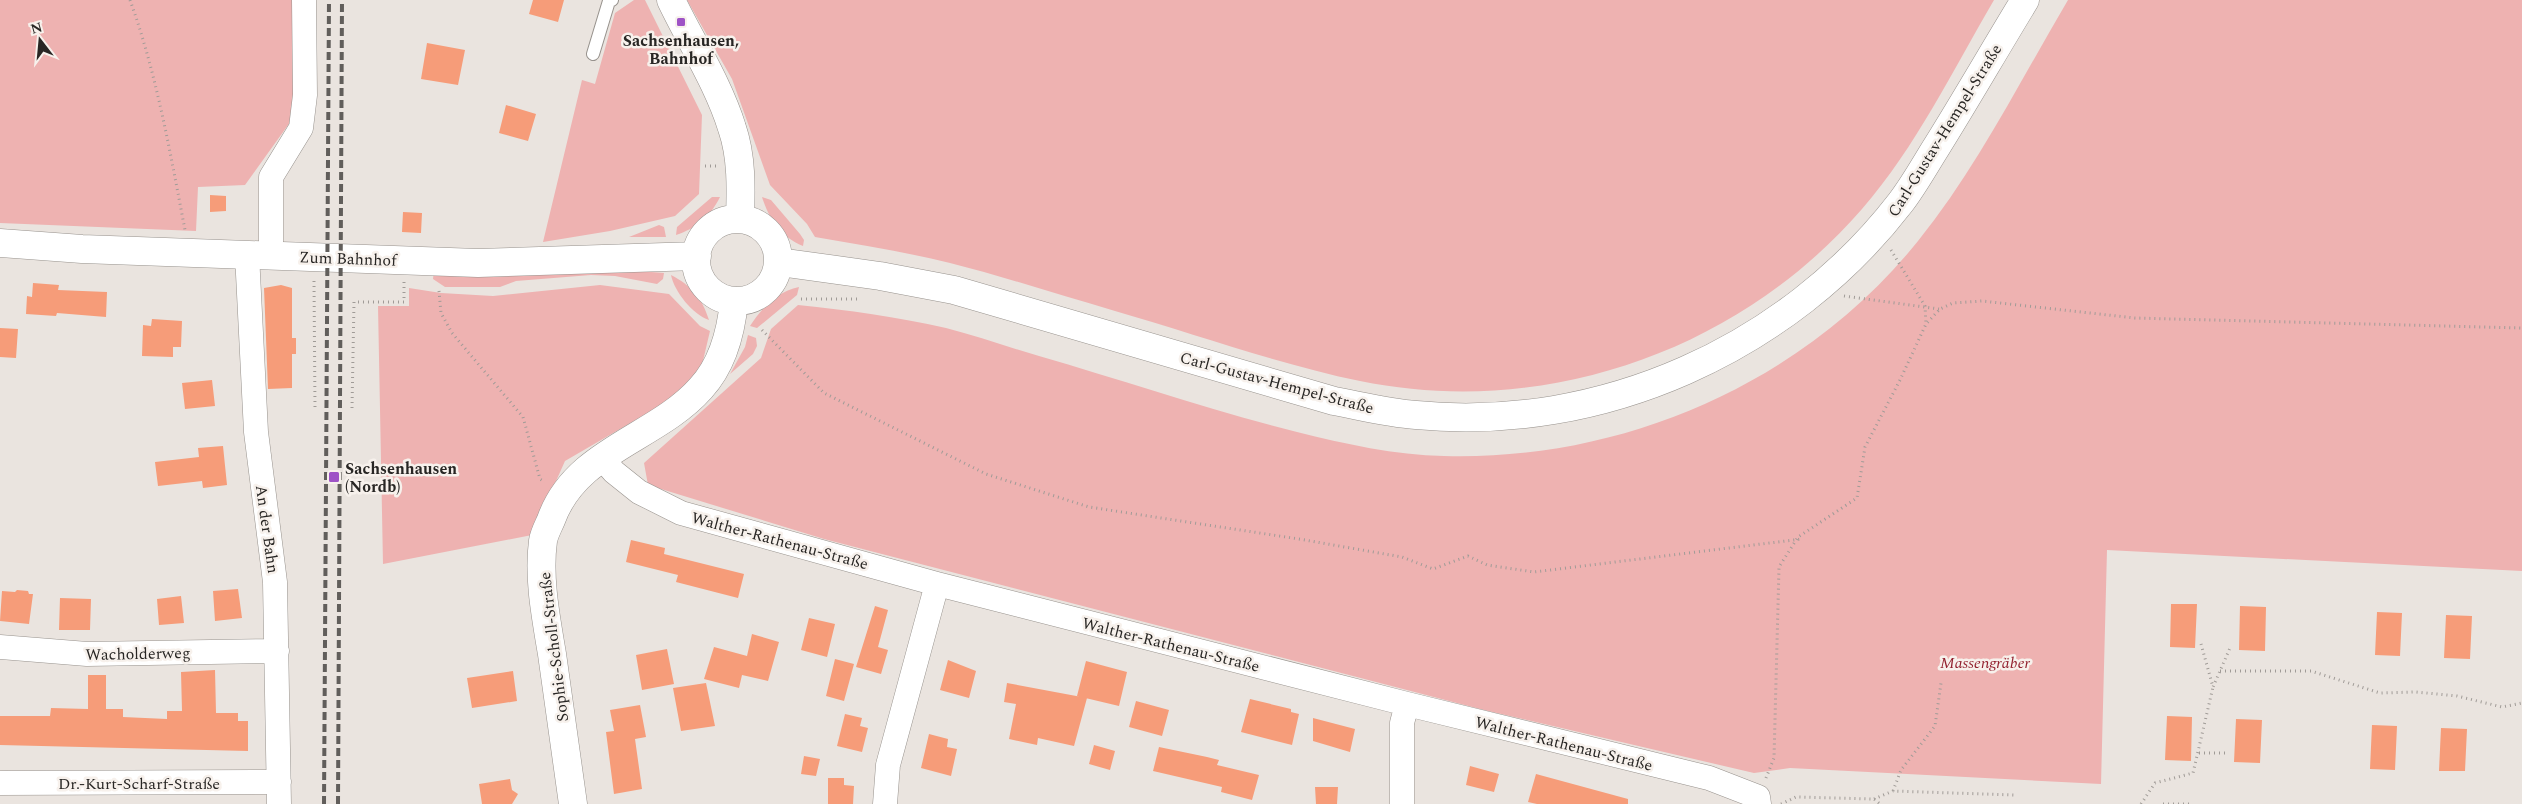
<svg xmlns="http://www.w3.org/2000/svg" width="2522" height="804" viewBox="0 0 2522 804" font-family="Spectral,serif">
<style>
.green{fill:#eeb2b1}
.building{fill:#f69c79}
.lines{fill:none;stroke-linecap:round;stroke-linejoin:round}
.service-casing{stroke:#97928d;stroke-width:14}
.minor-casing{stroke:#97928d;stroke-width:25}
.tertiary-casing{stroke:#97928d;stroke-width:29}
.path{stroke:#a09b97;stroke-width:3;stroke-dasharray:1 4;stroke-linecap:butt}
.service{stroke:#fff;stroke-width:12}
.minor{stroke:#fff;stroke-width:24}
.tertiary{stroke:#fff;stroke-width:28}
.rail{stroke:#615e5b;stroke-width:4;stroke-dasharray:8 4;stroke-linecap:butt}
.poi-dot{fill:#9e53c6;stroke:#f7f1ec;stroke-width:2}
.labels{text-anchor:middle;stroke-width:5;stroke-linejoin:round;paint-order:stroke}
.poi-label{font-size:16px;font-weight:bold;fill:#282624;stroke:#f7f1ec}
.street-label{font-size:16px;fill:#282624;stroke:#f7f1ec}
.park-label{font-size:16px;font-style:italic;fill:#92202e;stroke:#f7f1ec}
</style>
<rect width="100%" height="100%" fill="#eae4df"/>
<path class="green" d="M0 0H300L301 107 245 185 198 187 196 231 0 223Z
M634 0H645L702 115 699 194 675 216 610 231 543 242 582 80 595 84 615 13Z
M687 0H1994C1953 70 1916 147 1862 209 1739 351 1545 419 1360 381 1278 364 1195 334 1115 311 1060 295 1005 277 950 263 906 252 860 245 815 237L807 224 770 185 732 79Z
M2068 0H2522V571L2107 550 2101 784 1790 768 1754 773 1484 710 824 539 648 485 644 463 761 358 771 329 798 305C848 310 897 317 946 328 977 336 1008 347 1039 356 1125 381 1210 410 1297 432 1345 444 1395 455 1444 456 1624 461 1805 382 1918 241 1977 168 2020 81 2068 0Z
M712 197H720C710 217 697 228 676 235L677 227Z
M762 197 771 200 800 234 804 240 803 246C781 237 769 219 762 197Z
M659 225 664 227 666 237H629Z
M600 268 664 273 663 279 657 284 615 276 591 275 516 281 500 287H445L433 279 434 270Z
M671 275C692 286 702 298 709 320 693 315 674 291 671 275Z
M600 285 669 294 700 326 710 331 702 365 675 397 565 461 532 535 383 564 378 306H409V288L441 293 493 296Z
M799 287 797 295 757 328 750 326C763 307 776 292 799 287Z
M748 335 756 338 757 346 753 354 730 374 745 347Z"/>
<path class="building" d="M533 0H564L558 22 529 14Z
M427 43 465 50 458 85 421 79Z
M506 105 536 114 528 141 499 133Z
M210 195 226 196V211L210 212Z
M403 212 422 213 421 233 402 232Z
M33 283 59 285 58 290 107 292 106 317 57 313 56 316 26 314 27 296 32 297Z
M281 285 292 288V338H296V354H292V388L268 389 264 288Z
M152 319 182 321 181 347H173V357L142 356 143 325 151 326Z
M0 328 18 329 16 358 0 357Z
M212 380 215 406 185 409 182 383Z
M223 446 227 485 203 488 202 481 158 486 155 462 199 457 198 448Z
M631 540 665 548 664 554 744 574 738 598 676 582 678 575 626 562Z
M238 589 242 618 215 621 213 591Z
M17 590 28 591 29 594H33L29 624 0 621 2 591 15 592Z
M181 596 184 623 159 625 157 599Z
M60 598 91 599 90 630H59Z
M2171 604H2197L2195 648 2170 647Z
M875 606 888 610 878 647 888 650 881 674 856 667Z
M2240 606 2266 607 2265 651 2239 650Z
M2377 612 2402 613 2400 656 2375 655Z
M2446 615 2472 616 2470 659 2444 658Z
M809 618 835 624 827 657 801 650Z
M752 634 779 642 768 681 742 675 739 688 704 679 714 647 747 656Z
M667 649 674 684 642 690 636 655Z
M835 659 854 664 844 701 826 696Z
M948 660 976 671 969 698 940 690Z
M1086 661 1127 672 1119 706 1077 696Z
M215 670 216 713H238V721H248V751L0 745V716H50L51 708 88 709V675H106V709H123V717L167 719V711H182L181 672Z
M513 671 517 701 472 708 467 678Z
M706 683 715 726 681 731 673 688Z
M1007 683 1087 698 1074 746 1038 738 1037 745 1009 739 1016 704 1004 702Z
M1250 699 1291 709V712L1299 714 1292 745 1241 732Z
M1136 701 1169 710 1162 736 1129 727Z
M640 705 646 737 635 739 642 789 614 794 606 732 614 731 610 710Z
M845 714 862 718 860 726 868 728 862 752 837 746Z
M2167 716 2192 717 2191 761 2165 760Z
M1313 718 1355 729 1350 752 1313 741Z
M2236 719 2262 720 2260 763 2234 762Z
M2372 725 2397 726 2395 770 2370 769Z
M2441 728 2467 729 2465 771H2439Z
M929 734 948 739 947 747 957 749 951 776 921 768Z
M1094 745 1115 751 1110 770 1089 764Z
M1159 747 1207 757 1219 760 1217 765 1259 775 1252 800 1221 792 1222 787 1153 771Z
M804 756 820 759 816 776 801 774Z
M1470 766 1499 774 1494 792 1466 785Z
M1536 774 1628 799V804H1537L1528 802Z
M828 778H844V785L854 786 853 804H828Z
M510 779 512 790 518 794 512 804H482L479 784Z
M1315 787H1338L1337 804H1316Z"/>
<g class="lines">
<g class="service-casing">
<path id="service" d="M593 54 609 1 612 0"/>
</g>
<g class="minor-casing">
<path id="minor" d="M247 254 256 432 275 582 279 804
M271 255V177L301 128 305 95 304 0
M601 457 614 472 639 492 681 513 937 584 1407 704 1709 778 1758 797 1759 804
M0 647 87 654 277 651
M0 783 279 782
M885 804 888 765 937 584
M1402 804V723L1407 704"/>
</g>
<g class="tertiary-casing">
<path id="tertiary" d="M671 0C691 42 718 83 732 128 742 157 741 189 740 219
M696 260a41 41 0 1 1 82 0a41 41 0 1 1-82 0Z
M0 243 82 249 478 263 697 256
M779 262 880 276 954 290 1334 401C1361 406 1388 413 1416 415 1601 433 1788 349 1901 202 1914 185 1925 165 1937 146 1967 98 1995 49 2025 0
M573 804C566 754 559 704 552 654 546 618 538 578 543 541 544 534 548 527 551 520 576 450 656 439 701 388 723 364 731 333 734 301"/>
</g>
<path class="path" d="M130 0C157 75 170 152 185 230
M705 166H717
M1891 250 1925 306 1926 324
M314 281 315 408
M439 291 441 313 452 333 523 417 540 479 545 482
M1844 296 1939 309
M801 299H857
M762 330 824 393 986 474 1089 507 1299 539 1402 557 1433 569 1468 556 1487 565 1534 572 1802 539
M352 408 354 302H404V282
M2201 644 2213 687 2230 648
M2220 671H2311L2380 693 2416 692 2457 696 2502 707 2522 703
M2199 753H2227
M1766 778 1774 758 1779 567 1798 537 1857 498 1865 447 1900 380 1926 324 1940 309 1953 303 1982 301 2135 318 2522 328
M1893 791 1901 770 1935 726 1941 683
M1874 799 1893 791 2014 795
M1781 804 1796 797 1874 799 1880 804
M2141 804 2155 783 2193 773 2213 687
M2163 804H2192"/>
<use href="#service" class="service"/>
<use href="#minor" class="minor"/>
<use href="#tertiary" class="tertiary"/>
<path class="rail" d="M324 804 329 0
M338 804 342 0"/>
</g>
<g class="poi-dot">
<rect x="676" y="17" width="10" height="10" rx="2.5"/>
<rect x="328" y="471" width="12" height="12" rx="2.5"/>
</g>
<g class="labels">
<g class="poi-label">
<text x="681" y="46">Sachsenhausen,<tspan x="681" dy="18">Bahnhof</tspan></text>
<text x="345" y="474" text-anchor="start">Sachsenhausen<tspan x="345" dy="18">(Nordb)</tspan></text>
</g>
<g class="street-label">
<text transform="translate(1944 130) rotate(-58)" y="6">Carl-Gustav-Hempel-Straße</text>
<text transform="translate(348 258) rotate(2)" y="6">Zum Bahnhof</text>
<text transform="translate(1277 382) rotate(15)" y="6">Carl-Gustav-Hempel-Straße</text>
<text transform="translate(268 529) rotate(82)" y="6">An der Bahn</text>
<text transform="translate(780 540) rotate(15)" y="6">Walther-Rathenau-Straße</text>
<text transform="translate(1171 644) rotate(14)" y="6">Walther-Rathenau-Straße</text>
<text transform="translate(553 647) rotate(-97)" y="6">Sophie-Scholl-Straße</text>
<text transform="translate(138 653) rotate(-1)" y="6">Wacholderweg</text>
<text transform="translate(1564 743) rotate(14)" y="6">Walther-Rathenau-Straße</text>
<text x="139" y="789">Dr.-Kurt-Scharf-Straße</text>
</g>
<g class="park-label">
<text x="1985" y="668">Massengräber</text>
</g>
</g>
<g transform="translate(40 40) rotate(344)" stroke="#f7f1ec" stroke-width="4" paint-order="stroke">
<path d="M0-4L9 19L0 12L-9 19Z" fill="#282624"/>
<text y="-8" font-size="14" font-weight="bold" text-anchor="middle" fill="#282624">N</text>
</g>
</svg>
